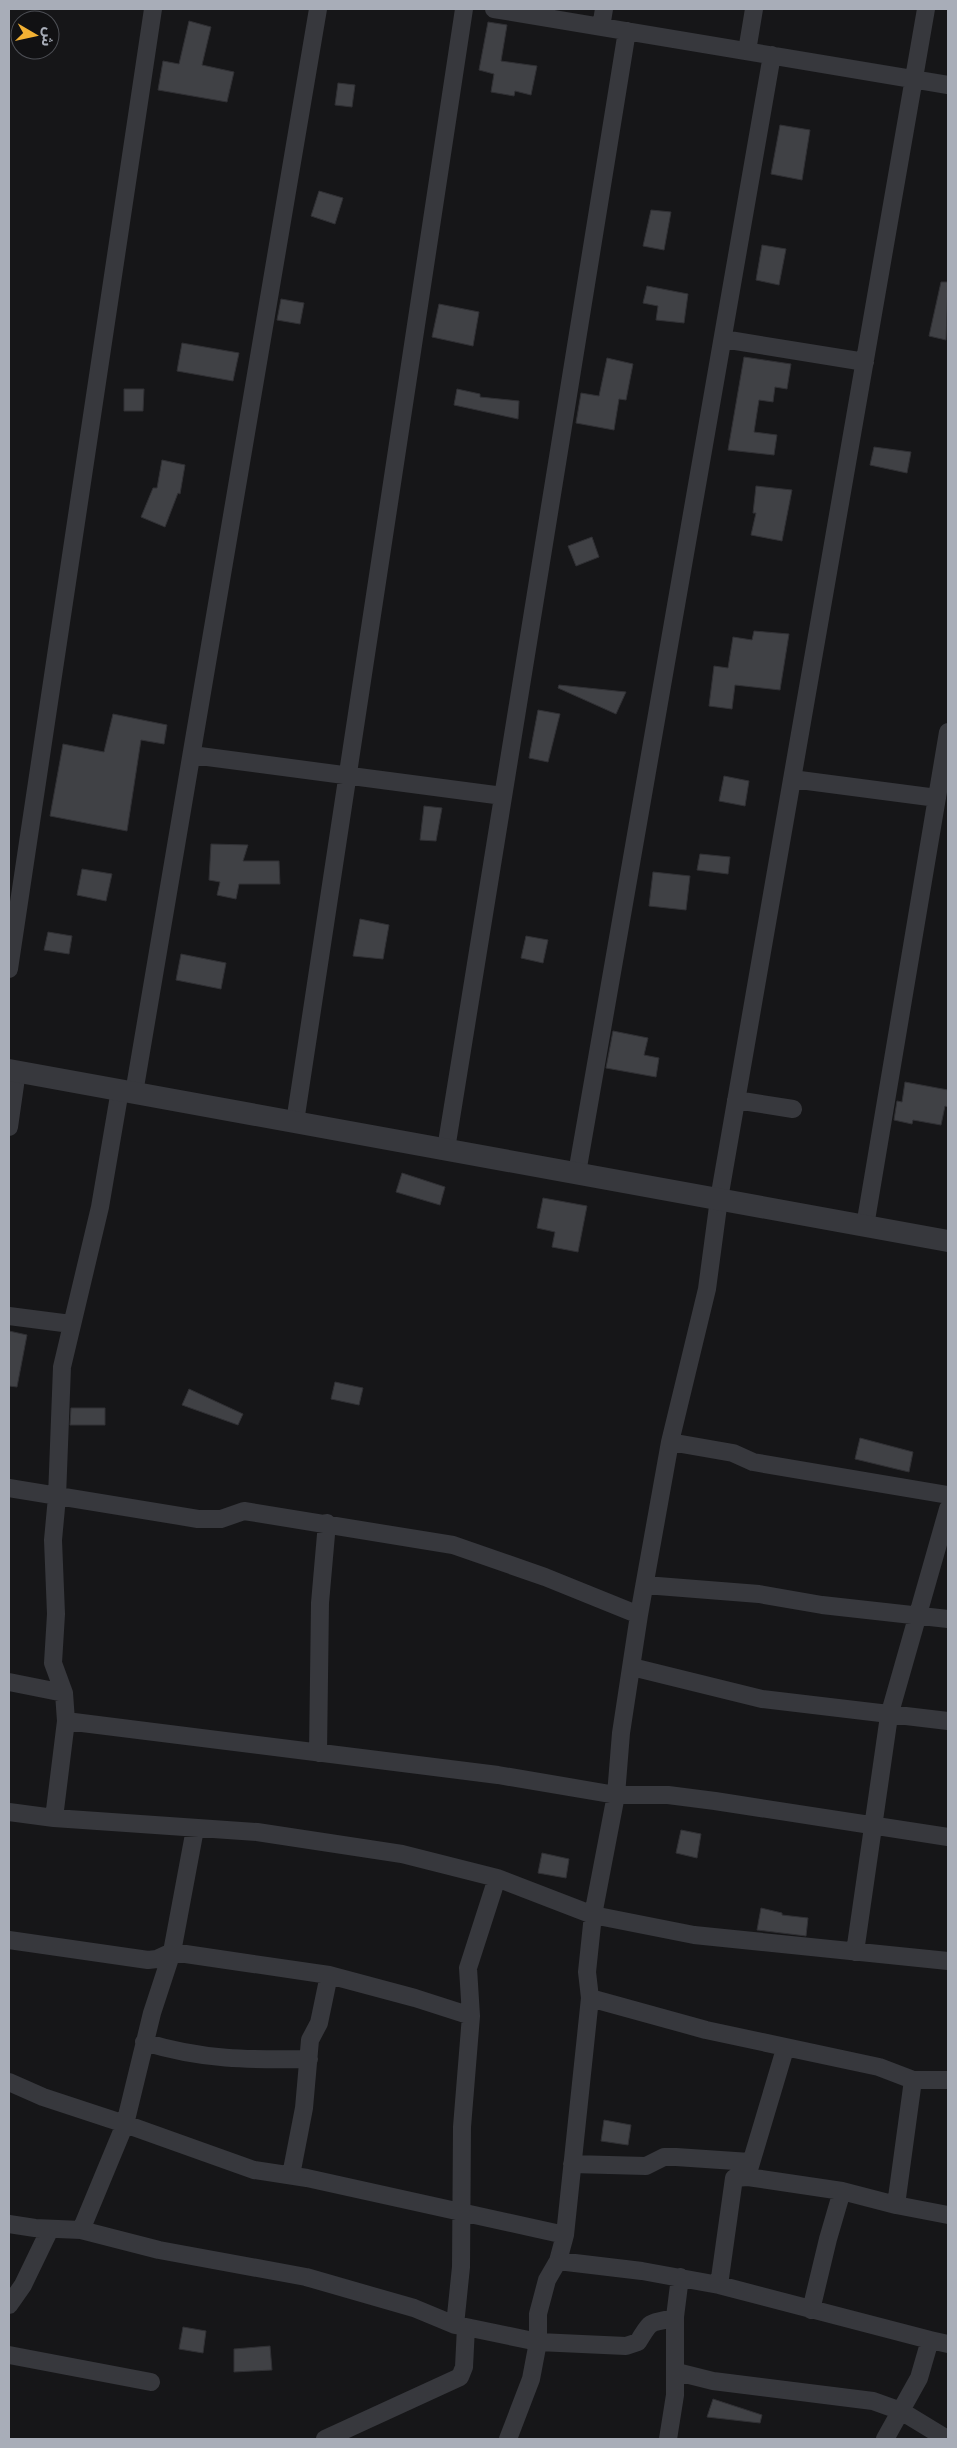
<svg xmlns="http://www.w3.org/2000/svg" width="957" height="2448" viewBox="0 0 957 2448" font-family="'PT Sans Narrow','Noto Sans Arabic',sans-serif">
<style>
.building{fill:#404145;stroke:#303034}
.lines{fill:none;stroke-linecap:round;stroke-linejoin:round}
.minor{stroke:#37383d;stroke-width:18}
.tertiary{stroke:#37383d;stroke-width:22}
</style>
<rect width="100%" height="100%" fill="#161618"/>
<path class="building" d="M189 21 211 27 202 65 234 72 227 102 158 90 163 61 179 64Z
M488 22 507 25 501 61 537 66 531 95 515 91 514 96 491 92 494 74 479 70Z
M338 83 355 85 352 107 335 105Z
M780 125 810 130 802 180 771 174Z
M319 191 343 198 335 224 311 216Z
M651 210 671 212 664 250 643 246Z
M762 245 786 249 779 285 756 280Z
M941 282H948L946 340 929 336Z
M647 286 688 294 684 323 656 320 658 306 643 303Z
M281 299 304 303 300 324 277 320Z
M439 304 479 312 473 346 432 337Z
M182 343 239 353 233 381 177 371Z
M744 357 791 364 787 389 775 387 773 402 759 400 754 432 777 435 774 455 728 450Z
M607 358 633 364 626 400 619 399 614 430 576 423 581 393 599 396Z
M124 389H144L143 411H124Z
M457 389 480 394V397L519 401 518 419 454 405Z
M874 447 911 452 907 473 870 465Z
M162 460 185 465 180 494 178 493 165 527 141 517 153 488H157Z
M756 486 792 490 782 541 751 535 756 513H753Z
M592 537 599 557 576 566 568 546Z
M754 631 789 634 780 690 735 685 732 709 709 706 714 666 728 668 733 637 752 640Z
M559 685 626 692 616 714 558 688Z
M538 710 560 714 548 762 529 758Z
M113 714 167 725 164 744 141 740 127 831 50 816 63 744 104 752Z
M724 776 749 781 745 806 719 801Z
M424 806 442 808 436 841 420 840Z
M211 844 248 845 243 861H279L280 884H239L236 899 217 895 220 882 209 880Z
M700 854 730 857 728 874 697 870Z
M82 869 112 874 106 901 77 895Z
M653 872 690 876 686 910 649 906Z
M360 919 389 925 383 959 353 956Z
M48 932 72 936 69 954 44 950Z
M526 936 548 940 543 963 521 958Z
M181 954 226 963 221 989 176 980Z
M613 1031 648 1038 644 1055 659 1058 656 1077 606 1068Z
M905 1082 948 1090V1107L945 1106 941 1125 913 1120 912 1124 894 1120 897 1101 902 1102Z
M402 1173 445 1187 440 1205 396 1192Z
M543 1198 587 1206 578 1252 552 1247 555 1232 537 1228Z
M9 1331 27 1335 17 1387 9 1386Z
M335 1382 363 1388 359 1405 331 1399Z
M189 1389 243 1414 238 1425 182 1405Z
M71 1408H105V1425H70Z
M860 1438 913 1452 909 1472 855 1459Z
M681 1830 701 1834 697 1858 676 1853Z
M542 1853 569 1859 566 1878 538 1873Z
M761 1908 782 1913V1915L808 1918 806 1936 757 1930Z
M604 2120 631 2125 628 2145 601 2141Z
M183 2327 206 2331 203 2353 179 2349Z
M270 2346 272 2370 234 2372V2349Z
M713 2399 762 2415 760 2423 707 2417Z"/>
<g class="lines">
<path class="minor" d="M494 9 948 85
M601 27 604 9
M747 51 754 9
M723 339 865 362
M192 755 503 796
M792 779 937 798
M9 969 153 9
M134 1093 318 9
M736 1100 793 1109
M295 1122 464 9
M9 1127 17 1071
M446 1149 627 31
M577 1173 772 55
M865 1226 948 732
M9 1316 71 1324
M670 1442 733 1453 753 1462 948 1495
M9 1488 198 1519H221L244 1511 453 1545 545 1577 639 1615
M645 1585 759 1594 822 1605 948 1619
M632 1667 762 1699 948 1721
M9 1682 64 1693 66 1721 498 1775 616 1795H668L715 1801 948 1837
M64 1693 53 1663 56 1614 53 1540 57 1497 62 1367 100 1207 120 1090
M318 1753 320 1603 327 1523
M9 1812 54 1818 257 1832 402 1854 497 1878 593 1915 694 1935 948 1961
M54 1818 66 1721
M195 1829 172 1952 152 2013 125 2124 254 2170 307 2178 565 2235
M9 1940 148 1960 157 1959 172 1952 329 1975 415 1998 471 2016
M855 1952 889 1716 948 1509
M590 1998 706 2030 879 2067 913 2080H948
M144 2042C202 2060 249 2060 309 2059
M9 2082 43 2097 125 2124 81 2230
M572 2164 646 2166 664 2157H676L750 2162
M748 2173 785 2049
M291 2175 304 2108 310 2040 319 2023 329 1975
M896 2205 913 2080
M9 2224 35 2228 81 2230 159 2250 306 2277 414 2308 455 2325
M558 2261 642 2271 719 2285 930 2340
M719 2285 734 2178 748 2177 842 2191 896 2205 948 2215
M9 2305 23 2285 50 2229
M811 2310 828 2239 842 2191
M466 2327 455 2325 461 2267 462 2127 471 2016 468 1968 497 1878
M9 2355 151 2382
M677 2372 713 2381 873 2401 901 2411 947 2439
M325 2439 460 2377 464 2367 466 2327 538 2342 626 2346 638 2342C654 2315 650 2326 675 2317
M508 2439 531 2379 538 2342V2314L547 2280 558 2261 565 2235 590 1998 587 1972 593 1915 616 1795 621 1733 639 1615 670 1442 707 1289 719 1199 926 9
M668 2439 675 2395V2317L680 2277
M885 2439 919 2378 930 2340 948 2344"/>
<path class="tertiary" d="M9 1070 948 1241"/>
</g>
<rect width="957" height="2448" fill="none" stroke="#a8adb8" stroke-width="20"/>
<g transform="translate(35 35) rotate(99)"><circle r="24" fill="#111113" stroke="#4d4f55"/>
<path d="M0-4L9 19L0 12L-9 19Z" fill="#f2b134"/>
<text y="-8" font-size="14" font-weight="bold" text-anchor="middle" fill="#a8adb8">ش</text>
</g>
</svg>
